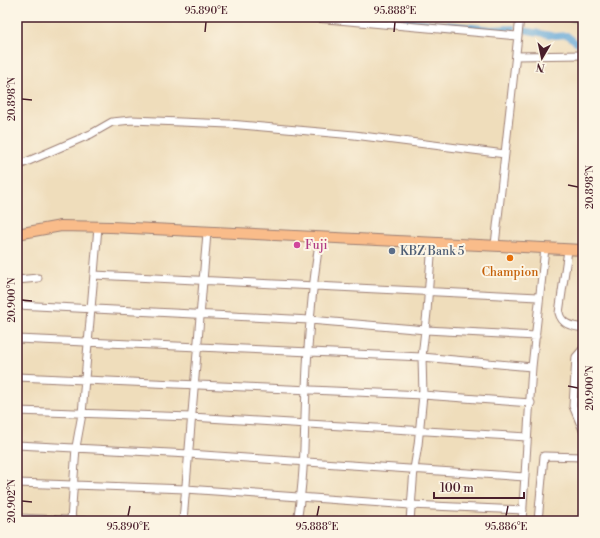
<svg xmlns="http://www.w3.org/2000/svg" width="600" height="538" viewBox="0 0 600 538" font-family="'Libre Bodoni',serif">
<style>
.green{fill:#8add9e;stroke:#6a7e64}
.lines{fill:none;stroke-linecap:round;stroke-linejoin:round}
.canal{stroke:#63a7d8;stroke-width:6}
.minor-casing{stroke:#9c7e73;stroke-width:9}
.highway-casing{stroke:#9c7e73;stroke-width:12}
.minor{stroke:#fff;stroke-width:7}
.highway{stroke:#f9bc8a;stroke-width:10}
.ticks{fill:none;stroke:#4a1f2b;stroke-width:1.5}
.hotel-dot{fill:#d1479c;stroke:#fcf5e5;stroke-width:1.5}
.service-dot{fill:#5c6f8a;stroke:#fcf5e5;stroke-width:1.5}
.food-dot{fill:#e8710a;stroke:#fcf5e5;stroke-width:1.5}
.labels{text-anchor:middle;stroke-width:4;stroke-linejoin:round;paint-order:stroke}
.hotel-label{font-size:12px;fill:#b23c85;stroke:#fcf5e5;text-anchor:start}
.service-label{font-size:12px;fill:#4e5e75;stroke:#fcf5e5;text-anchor:start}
.food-label{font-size:12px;fill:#c56008;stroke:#fcf5e5}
.neatline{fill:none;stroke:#4a1f2b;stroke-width:1.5}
.ticks-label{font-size:10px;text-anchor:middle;fill:#4a1f2b}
</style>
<rect width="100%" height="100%" fill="#fcf5e5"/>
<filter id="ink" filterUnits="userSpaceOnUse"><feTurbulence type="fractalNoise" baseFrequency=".025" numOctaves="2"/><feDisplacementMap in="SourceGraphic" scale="8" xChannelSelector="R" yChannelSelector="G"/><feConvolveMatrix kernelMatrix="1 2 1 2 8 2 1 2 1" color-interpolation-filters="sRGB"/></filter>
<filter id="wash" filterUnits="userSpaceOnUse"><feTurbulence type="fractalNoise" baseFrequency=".012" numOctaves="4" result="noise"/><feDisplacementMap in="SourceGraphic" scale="16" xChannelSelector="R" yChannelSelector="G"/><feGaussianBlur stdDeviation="0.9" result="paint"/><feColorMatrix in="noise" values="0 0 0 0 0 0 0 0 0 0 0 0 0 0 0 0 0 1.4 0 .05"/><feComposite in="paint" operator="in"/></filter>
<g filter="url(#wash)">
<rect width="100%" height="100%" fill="#efddbb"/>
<path class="green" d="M533 17H583V22Z"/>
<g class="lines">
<path class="canal" d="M370 17 491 29 513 28
M523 30 556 36 567 35 578 44 583 43"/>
</g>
</g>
<g filter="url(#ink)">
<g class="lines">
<g class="minor-casing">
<path id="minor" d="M304 17 517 36
M516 56 583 55
M17 166 91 134 112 122 132 120 229 124 354 135 505 154
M495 245 520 17
M568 250 559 313C562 325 572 326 583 328
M94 275 538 297
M17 280 38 278
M17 305 310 320 426 330 536 336
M17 339 422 357 532 367
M583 349 576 357 573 406 583 430
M17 377 423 395 531 403
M17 411 191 417 527 437
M17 445 189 454 525 477
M17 483 186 489 411 505 523 510
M17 518 92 521
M71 521 76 447 82 414 98 227
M183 521 207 233
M297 521C305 477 304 433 306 388 308 337 312 287 320 237
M410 521 414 469 418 445 423 395 422 357 427 312 432 242
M522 521 532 367 545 248
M538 521 544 456 583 457"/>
</g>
<g class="highway-casing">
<path id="highway" d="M17 234 61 226 111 227 583 250"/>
</g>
<use href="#minor" class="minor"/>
<use href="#highway" class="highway"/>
</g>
</g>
<path class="ticks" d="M205 32 206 22M394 32 395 22M22 99 32 100M568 185 578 187M22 300 32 301M568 386 578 388M22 501 32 502M128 516 130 506M317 516 319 506M506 516 508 506"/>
<circle class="hotel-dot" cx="297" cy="245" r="4"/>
<circle class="service-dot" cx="392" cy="251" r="4"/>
<circle class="food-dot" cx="510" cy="258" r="4"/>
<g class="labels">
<g class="hotel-label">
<text x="305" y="249">Fuji</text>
</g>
<g class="service-label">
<text x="400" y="255">KBZ Bank 5</text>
</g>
<g class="food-label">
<text x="510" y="276">Champion</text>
</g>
</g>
<rect width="600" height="538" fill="none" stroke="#fcf5e5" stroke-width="44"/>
<g transform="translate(542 58) rotate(189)" stroke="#fcf5e5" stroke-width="3" paint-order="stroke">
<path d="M0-3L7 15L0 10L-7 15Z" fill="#4a1f2b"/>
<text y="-6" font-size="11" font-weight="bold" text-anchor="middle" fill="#4a1f2b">N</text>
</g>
<path d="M434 492v6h90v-6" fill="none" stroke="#4a1f2b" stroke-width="2"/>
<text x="440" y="492" font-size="12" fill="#4a1f2b" stroke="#fcf5e5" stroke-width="3" paint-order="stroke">100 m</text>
<rect x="22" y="22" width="556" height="494" class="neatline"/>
<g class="ticks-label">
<text x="206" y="14">95.890°E</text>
<text x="395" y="14">95.888°E</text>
<text transform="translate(11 99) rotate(-90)" y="4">20.898°N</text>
<text transform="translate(589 187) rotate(-90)" y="4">20.898°N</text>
<text transform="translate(11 300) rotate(-90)" y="4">20.900°N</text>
<text transform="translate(589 388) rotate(-90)" y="4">20.900°N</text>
<text transform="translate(11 501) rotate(-90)" y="4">20.902°N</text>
<text x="128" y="530">95.890°E</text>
<text x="317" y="530">95.888°E</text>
<text x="506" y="530">95.886°E</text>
</g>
</svg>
